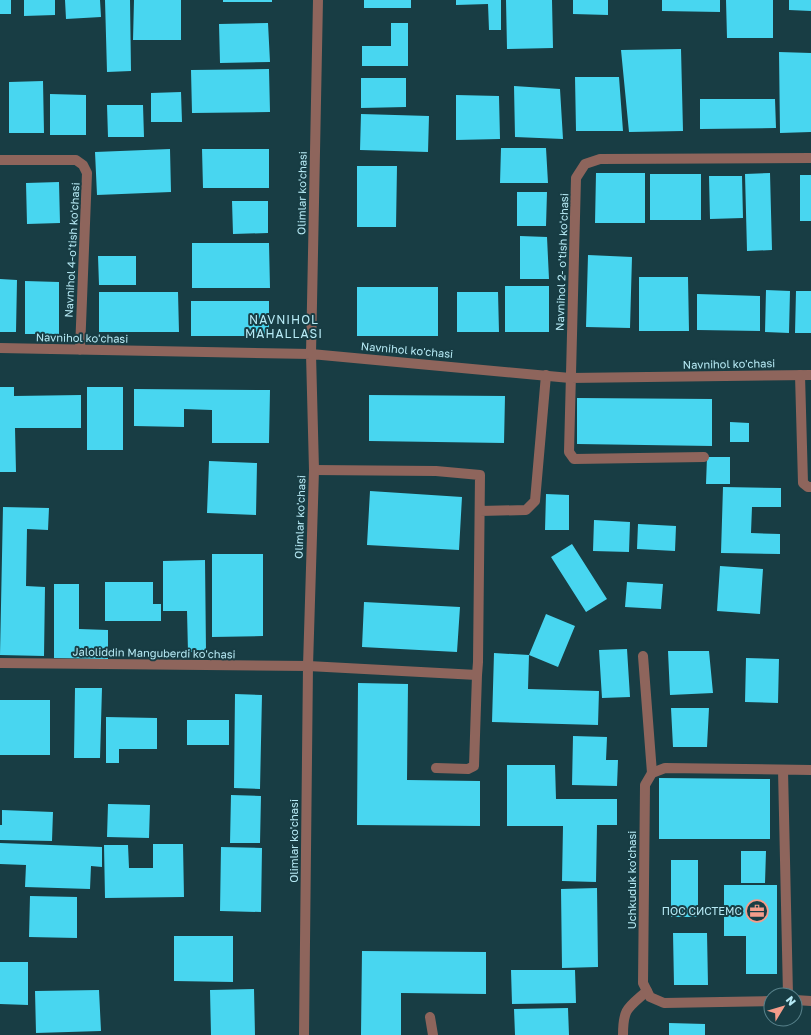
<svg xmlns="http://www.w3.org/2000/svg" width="811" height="1035" viewBox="0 0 811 1035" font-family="'Golos Text',sans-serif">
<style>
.building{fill:#48d6f0}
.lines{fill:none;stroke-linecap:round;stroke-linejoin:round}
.service{stroke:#8e655c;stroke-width:10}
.minor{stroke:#8e655c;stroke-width:10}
.labels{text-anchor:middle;stroke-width:4;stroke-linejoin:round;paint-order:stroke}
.street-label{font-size:11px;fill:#b7eaf5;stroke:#183d44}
.poi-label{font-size:11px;fill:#b7eaf5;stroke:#183d44;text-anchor:end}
.neighbourhood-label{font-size:12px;letter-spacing:1px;fill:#b7eaf5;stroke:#183d44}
</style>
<rect width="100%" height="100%" fill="#183d44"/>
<path class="building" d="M0 0H11V14H0Z
M24 0H55V15L24 16Z
M65 0H100L101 17 66 19Z
M105 0H130L131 71 107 72Z
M134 0H181V40H133Z
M223 0H272V2H223Z
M364 0H411V8H364Z
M456 0H501V30H489L488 4 456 5Z
M506 0H552L553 48 507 49Z
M573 0H608V15L573 14Z
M662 0H720V12L662 11Z
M726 0H773V38H727Z
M789 0H811V11L789 10Z
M268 23 270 62 220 63 219 24Z
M391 23H408V66H362V46H391Z
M681 49 683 131 629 132 621 50Z
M779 52 811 53V132L780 133Z
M269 69 270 112 192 113 191 70Z
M575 77H619L623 131H576Z
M361 78H406V107L361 108Z
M43 81 44 133H9V82Z
M514 86 560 89 563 139 515 137Z
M181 92 182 122H151V93Z
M50 94 86 95V135H50Z
M456 95 499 96 500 139 456 140Z
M700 99H775L776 128 700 129Z
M107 105H143L144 137H108Z
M361 114 429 116 428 152 360 150Z
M501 148H546L548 183H500Z
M170 149 171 192 97 195 95 152Z
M202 149H269V188H203Z
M357 166H397L396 227H357Z
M596 173H645V223H595Z
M770 173 772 250 747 251 745 174Z
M650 174H701V220H650Z
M800 175H811V221H800Z
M709 176H742L743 218 710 219Z
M59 182 60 223 27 224 26 183Z
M517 192H547L546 226H517Z
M232 201H268V233L233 234Z
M520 236 547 237 549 279H520Z
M192 243H269L270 288H192Z
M588 255 632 257 630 328 586 327Z
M98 256H136V285H99Z
M639 277H688L689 331H639Z
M0 279 17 280 16 332H0Z
M25 281 59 282V334H25Z
M505 286H549V332H505Z
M357 287H438V336H357Z
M766 290 790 291 789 333 765 332Z
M796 291H811V333H795Z
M99 292H178L179 332H99Z
M457 292H498L499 332H457Z
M697 294 760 296V331L697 330Z
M191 301H269V336H191Z
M0 387H14V396L81 395V428H15L16 472H0Z
M87 387H123V450H87Z
M134 389 270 390 269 443H212V410L184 409V427L134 426Z
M369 395 505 396 504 443 369 441Z
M577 398 712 399V446L577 444Z
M730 422 749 423V442H730Z
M707 457H730V484H706Z
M209 461 257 463 256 515 207 513Z
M723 487 781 488V507H752L751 533 780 534V554L721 553Z
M370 491 462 497 459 550 367 545Z
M546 494 569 495V530H545Z
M3 507 49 508 48 530 27 529 26 586 45 587 44 656 0 655Z
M594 520 630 522 629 552 593 551Z
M638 524 676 526 675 551 637 549Z
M572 544 607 599 586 612 551 557Z
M212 554H263V636L212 637Z
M205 560 206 652H188L187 611H163V561Z
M720 566 763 569 760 614 717 611Z
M105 582H153V604H161V621H105Z
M627 582 663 584 661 609 625 607Z
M54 584H79V629L108 630V659L54 658Z
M364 602 460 607 457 652 362 647Z
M546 614 575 626 558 667 529 655Z
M627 649 630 697 602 698 599 650Z
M668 651H709L713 693 670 695Z
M494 653 529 655 528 689 599 691 598 725 492 722Z
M746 658 779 659 778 703 745 702Z
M358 683 408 684 407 780 480 781V826L357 825Z
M75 688H102L100 758H74Z
M235 694 262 695 260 789 234 788Z
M0 700H50V755H0Z
M671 708H709L707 747H673Z
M106 717 157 718V749H119V763H106Z
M187 720H229V745H187Z
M573 736 607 737 606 760H618L617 786 572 785Z
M507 765H555L556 799H617V825H597L596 882 562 881 563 826H507Z
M659 778 770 779V839H659Z
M231 795 261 796 260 843H230Z
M108 804 150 805 149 838 107 837Z
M2 810 53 812 52 841 0 840V825H2Z
M0 843 102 847V867L91 866 90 889 25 887 26 865 0 864Z
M153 844H183L184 897 105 898 104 845H128L129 868H153Z
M221 847 262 848 261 912 220 911Z
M741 851H766L765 883H741Z
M671 860H698V917H671Z
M724 885H777V974H746V936H724Z
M597 888 598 967 562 968 561 889Z
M30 896 77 897V938L29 937Z
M673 933H707L708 985H674Z
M174 936H233V982L174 981Z
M362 951 486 952V994L401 993V1035H361Z
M0 962H28V1005L0 1004Z
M511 970H575L576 1003 512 1004Z
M254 989 255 1035H211L210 990Z
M99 990 101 1031 36 1033 35 991Z
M568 1008 569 1035H515L514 1009Z
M669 1023 705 1024V1035H669Z"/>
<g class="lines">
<path class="service" d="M800 375 803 483 808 487H811
M480 511 526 510 535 501 546 375
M643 656 652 773
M308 666 477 675 478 662 480 475 436 471 314 470
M436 768 468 769 474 766 477 675
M430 1017 433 1035
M623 1035C623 1008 628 1008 647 991"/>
<path class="minor" d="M0 160H76L83 165 87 173 80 350
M0 348 311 354 570 378 811 375
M704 457 574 459 569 452 576 178 585 164 600 159 811 158
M0 663 308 666
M783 770 788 995
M795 1000 811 1001
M771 1001 664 1003 650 997 643 983 645 785 652 773 665 768 811 770
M304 1035 308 666 314 470 311 354 318 0"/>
</g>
<defs>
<g id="office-ring" transform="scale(1.15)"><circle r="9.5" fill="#183d44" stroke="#f49d8b" stroke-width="1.5"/><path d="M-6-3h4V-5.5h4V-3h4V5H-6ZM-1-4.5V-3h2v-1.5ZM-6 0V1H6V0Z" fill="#f49d8b"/></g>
</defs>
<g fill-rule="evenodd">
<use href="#office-ring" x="757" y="911"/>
</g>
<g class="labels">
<g class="street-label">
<text transform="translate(302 193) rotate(-89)" y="4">Olimlar ko'chasi</text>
<text transform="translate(72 250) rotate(-87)" y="4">Navnihol 4-o'tish ko'chasi</text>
<text transform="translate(562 262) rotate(-88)" y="4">Navnihol 2- o'tish ko'chasi</text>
<text transform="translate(82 338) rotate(1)" y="4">Navnihol ko'chasi</text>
<text transform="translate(407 350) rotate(5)" y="4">Navnihol ko'chasi</text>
<text transform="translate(729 364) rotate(-1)" y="4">Navnihol ko'chasi</text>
<text transform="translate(300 517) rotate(-88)" y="4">Olimlar ko'chasi</text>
<text transform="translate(154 653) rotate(1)" y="4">Jaloliddin Manguberdi ko'chasi</text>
<text transform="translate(294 841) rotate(-90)" y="4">Olimlar ko'chasi</text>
<text transform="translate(632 880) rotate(-90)" y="4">Uchkuduk ko'chasi</text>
</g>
<g class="poi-label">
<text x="742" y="915">ПОС СИСТЕМС</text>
</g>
<g class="neighbourhood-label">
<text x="284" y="324">NAVNIHOL<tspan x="284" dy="14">MAHALLASI</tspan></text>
</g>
</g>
<g transform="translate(783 1007) rotate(52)"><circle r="19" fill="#183d44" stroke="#58828b"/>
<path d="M0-3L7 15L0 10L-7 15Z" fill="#f49d8b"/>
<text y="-6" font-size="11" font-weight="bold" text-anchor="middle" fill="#b7eaf5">N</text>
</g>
</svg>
